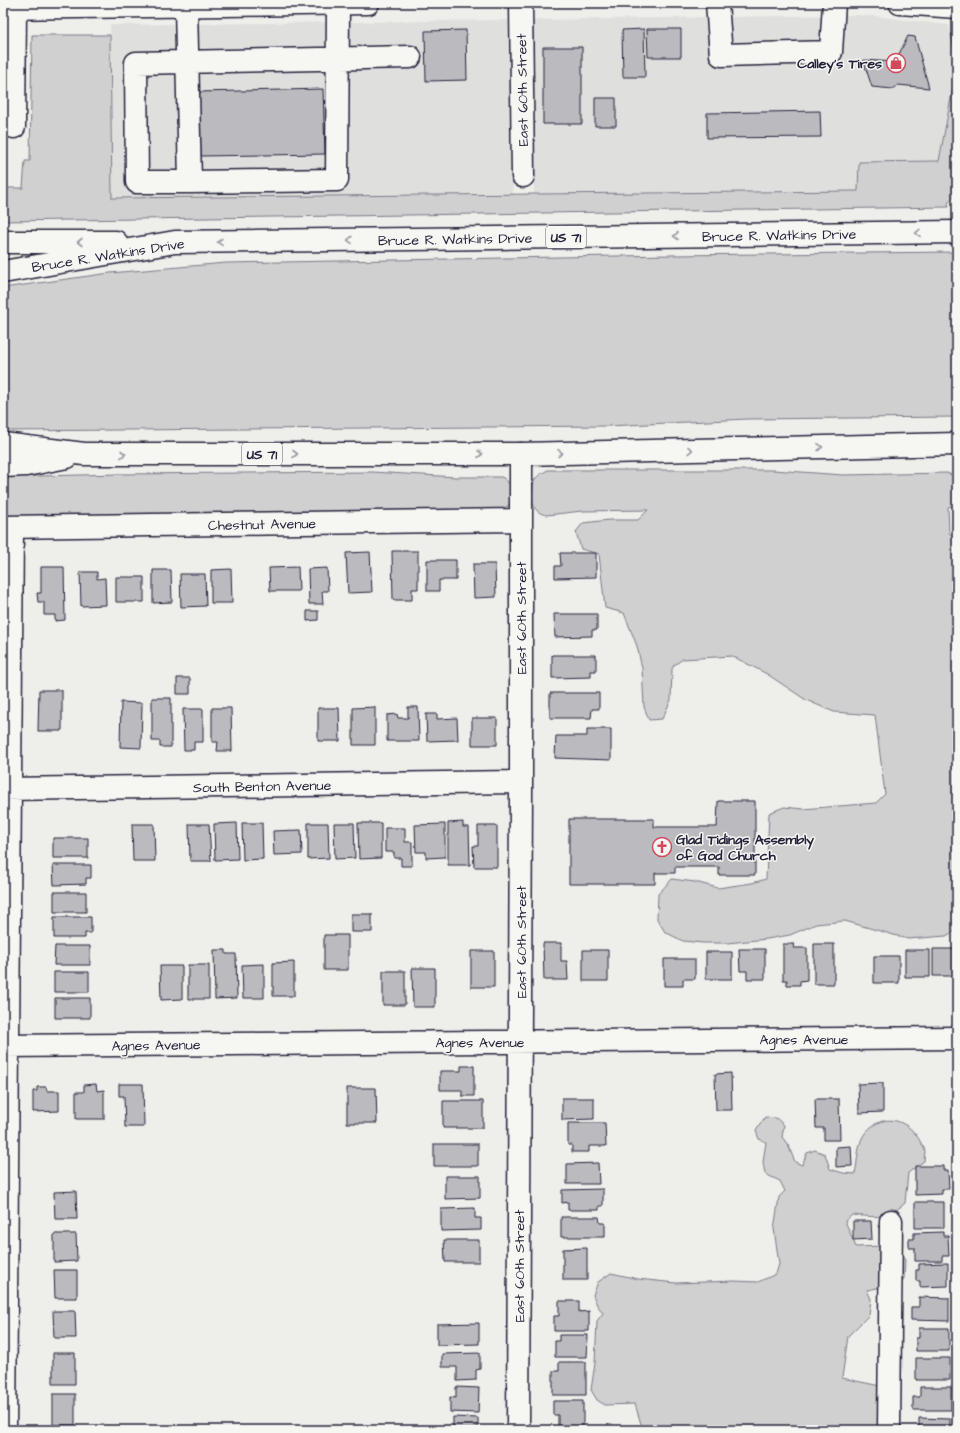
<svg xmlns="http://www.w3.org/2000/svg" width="960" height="1433" viewBox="0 0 960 1433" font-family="'Architects Daughter',sans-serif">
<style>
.built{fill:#dfdfde}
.green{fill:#d0d0d1;stroke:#797986}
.building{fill:#bbbbbf;stroke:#22223b}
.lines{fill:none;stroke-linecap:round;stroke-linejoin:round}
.minor-casing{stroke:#22223b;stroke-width:25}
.major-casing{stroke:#22223b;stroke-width:25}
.highway-casing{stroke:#22223b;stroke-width:25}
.minor{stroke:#f6f6f2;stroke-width:22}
.major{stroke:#f6f6f2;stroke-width:22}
.highway{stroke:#f6f6f2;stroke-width:22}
.oneway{stroke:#9797a0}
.labels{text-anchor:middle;stroke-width:3;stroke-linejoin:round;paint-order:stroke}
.shield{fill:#f6f6f2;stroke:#626272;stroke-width:1}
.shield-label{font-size:13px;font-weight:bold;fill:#22223b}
.poi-label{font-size:14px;font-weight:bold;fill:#22223b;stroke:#f6f6f2;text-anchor:end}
.street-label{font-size:14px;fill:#22223b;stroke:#f6f6f2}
</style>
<rect width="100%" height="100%" fill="#eeeeeb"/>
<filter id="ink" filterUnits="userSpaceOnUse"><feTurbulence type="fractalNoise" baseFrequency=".025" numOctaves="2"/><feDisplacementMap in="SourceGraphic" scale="8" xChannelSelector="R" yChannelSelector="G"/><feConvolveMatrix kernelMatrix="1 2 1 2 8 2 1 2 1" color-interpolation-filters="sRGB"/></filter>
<g filter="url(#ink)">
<path class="built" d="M854 15 873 16 949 25 957 66 939 161 859 162 858 191 534 194 533 23 534 21 538 20Z
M509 20 514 25 513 194 112 198 110 25Z"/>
<path class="green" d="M951 34 957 35V193L948 203 949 207 3 221V41L4 188H23L25 161H30L32 35H110L112 198 858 191 859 162 939 161 957 66Z
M955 252 957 255V417L747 419 608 426 3 431V288L110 273 226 263 672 255Z
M548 470H773L843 475 947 473 952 475 957 478V504L948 507 949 533 957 539V930L946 936 908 939 845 921 816 924 790 935 767 939 727 943H703L683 941 665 932 657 919 658 894 672 879 695 882 718 888 752 883 766 879 769 813 784 807 803 809 876 803 885 794 875 715 834 712 806 700 767 674 732 656 683 659 674 665 672 669 671 700 662 719 649 720 644 707 642 668 637 646 624 613 605 608 599 554 581 549 576 532 583 523 609 520H638L648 510 582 511 547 515C533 513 532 503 533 491 533 487 533 483 535 479 538 475 544 472 548 470Z
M372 472 456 477H501C513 481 513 497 508 506L499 510 3 517V477L119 474Z
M765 1117 776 1118 784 1125 782 1137 788 1145 795 1162 802 1165 807 1153 815 1150 825 1154 830 1169 843 1173 855 1174C858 1161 857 1142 866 1132 884 1111 910 1120 921 1143 922 1145 925 1149 925 1151 925 1154 924 1158 924 1161L908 1173 905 1203C886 1220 877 1217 852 1215L845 1221 856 1247 884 1246 897 1249 905 1260 904 1279 893 1285 867 1290 871 1299 869 1315 848 1336 842 1378 880 1386 896 1421 904 1430H869L867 1427 862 1430H644L641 1424 635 1404 605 1405 597 1400 591 1390 595 1363 597 1321 603 1313 597 1305 593 1295 598 1282 611 1273 638 1279 676 1283 734 1281 758 1282 776 1274 779 1264 774 1229 779 1197 785 1191 780 1181 765 1174 763 1162 766 1142 759 1139 756 1131Z"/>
<path class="building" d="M644 29 645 77H623L622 30Z
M647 29H681V57H648Z
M466 30 467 80 426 81 425 31Z
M908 36 915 37 929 88 898 85 893 89 872 87 863 60 895 62Z
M543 47H582V124H543Z
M323 89 325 154 201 156 199 92Z
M595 98H616V126H595Z
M820 111 821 137 707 138V113Z
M392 551H418V589H412V600H393Z
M370 552 372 592 348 593 346 553Z
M560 553H596V577L555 578V566H561Z
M427 560H456V580H439V591H427Z
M473 564H495L496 597 474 598Z
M41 567H64L65 620 55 621V615H44V602H38L37 593H41Z
M298 567 299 591H270L269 568Z
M327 568 328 591H322L323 604H309L308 569Z
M231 569 232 603H211V570Z
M153 570H171L172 602 153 603Z
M80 572H97V579L105 578 106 605 81 606Z
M180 574H205L206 606 181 607Z
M116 577H144V602H116Z
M307 611H318V620L307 621Z
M554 614H597V630H592V636L555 637Z
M552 655H596V671H591V677L552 678Z
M177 678H190V694H177Z
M39 690H62V731H38Z
M550 693H599V709H592L591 718H550Z
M152 698H171V747H160V741H152Z
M121 702 142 703 141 748 120 747Z
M375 707V745H353V708Z
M408 707H418L419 741H387V715L397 714 398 718H408Z
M212 708H231L232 751H217L218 742H212Z
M318 708H339L340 741H318Z
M183 709H203V742H194V750H184Z
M426 714H437V719L457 718 458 740 427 741Z
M472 718H497V745H472Z
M587 729H611V760L555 758 556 736H587Z
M718 801H755V875H719V867H675V873H655V884H569V819H654V827H717Z
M463 822V827H469L470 865H448V823Z
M237 823 238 859 215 860 214 824Z
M242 823H262L263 859 243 860Z
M308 823H328L329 858 308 859Z
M334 823H354L355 858 335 859Z
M358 823H381V858L359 859Z
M132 824H154L155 861H133Z
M189 824H209L211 861H190Z
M445 824V857L426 858V852H416L415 825Z
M478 826H497V867H474L473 846H478Z
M385 828H405V842H412V866H401V858H394V852H385Z
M301 830 302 854 274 855 273 831Z
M53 838H88V858H53Z
M53 865H91V878H86V884L54 885Z
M54 892H86V912H54Z
M351 914H372V932H351Z
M54 917H91V933H85V938H54Z
M324 935H348V970H324Z
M543 943H561V961H567L568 980H544Z
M783 944H794L793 948H807V980L800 981V985H787V980H783Z
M814 944H834V984H814Z
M55 946H90V965H54Z
M739 949H765V979H747V971H740Z
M933 949H957V976H933Z
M214 950H226V954H236L237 998 215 999Z
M583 950H608V981H583Z
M905 950H930V977H905Z
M471 951H494V987H471Z
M706 952H732V979H706Z
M874 956H899V983H874Z
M664 959H695V979H683V986H664Z
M294 962V996H273V963Z
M264 964V998H243L242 965Z
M188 965H209V999H188Z
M160 966H182V999L161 1000Z
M412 968H435V1007H413Z
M383 971H405V1005H383Z
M54 972H89V992H54Z
M55 998H90V1018H55Z
M461 1066H474V1096H462V1090H440V1071H461Z
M731 1073 732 1110H716L715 1074Z
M883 1083V1112L859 1113 858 1084Z
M96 1084 97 1091 104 1090V1119H76V1092H84V1085Z
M119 1084H143L144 1127H125L124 1096H119Z
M37 1087H46L47 1091H59V1111L33 1112V1091H37Z
M347 1088H376L377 1123H347Z
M562 1098H594V1119L562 1120Z
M815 1099H839L840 1140H824V1128H816Z
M443 1101H483V1128H443Z
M568 1123H605L606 1146H589V1152H572V1145H568Z
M434 1144H478V1166H434Z
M851 1146 852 1166 836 1167V1147Z
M598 1163 599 1184H567V1164Z
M915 1166H943V1170H948L949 1189H942V1194L915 1195Z
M445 1176H480V1198L445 1199Z
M603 1189V1206H599V1210H568V1202L562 1203V1190Z
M76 1191 77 1219H55L54 1192Z
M915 1202H944V1228H915Z
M475 1208V1218H481V1230L441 1231V1209Z
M561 1217H599L600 1223H605V1237H561Z
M853 1221H871L872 1239 853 1240Z
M943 1232V1236H948L949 1256H942V1261H915V1248H909V1239H914V1233Z
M54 1234H76L77 1261 54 1262Z
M444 1240H479V1262H445Z
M587 1248V1280H563V1249Z
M948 1263V1286L920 1287V1281H916V1270H919V1264Z
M54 1270H77V1298H55Z
M919 1297 949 1298V1321L911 1320V1307H919Z
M559 1301H579V1312L589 1311V1331H554V1316H559Z
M53 1311H75L76 1338H54Z
M479 1323V1344L437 1345V1324Z
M919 1328H949V1351H916V1338H919Z
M559 1335H588L587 1357H555V1341H559Z
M53 1353H75V1384H53Z
M480 1353V1369L476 1370V1380L457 1381V1367H442V1354Z
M916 1358H950V1380H916Z
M559 1362H586V1395H553V1371H559Z
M456 1387 479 1388 478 1413 450 1412V1397L456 1398Z
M920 1387H951V1410H913V1397H920Z
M53 1394H75V1425H53Z
M553 1401H583V1427L558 1426V1415H553Z
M453 1417 478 1418V1430H453Z
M919 1418 950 1419V1430H919Z"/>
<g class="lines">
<g class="minor-casing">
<path id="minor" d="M521 3 523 176
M717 3 721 55 831 52 834 3
M186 6 190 182 337 180 338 3
M14 127 15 8
M190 182H137L136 63 410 57
M3 527 521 520
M3 789 521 782
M3 1046 957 1038
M5 1430 12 527
M518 1430 521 794V454
M889 1430 891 1221"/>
</g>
<g class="major-casing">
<path id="major" d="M900 3 957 7
M3 8 368 3"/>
</g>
<g class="highway-casing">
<path id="highway" d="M3 242H116
M3 272 175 242 957 232
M3 444 84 454H521L957 444
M3 466 26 465 67 457"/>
</g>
<use href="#minor" class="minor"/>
<use href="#major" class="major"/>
<use href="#highway" class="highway"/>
</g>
<defs><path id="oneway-chevron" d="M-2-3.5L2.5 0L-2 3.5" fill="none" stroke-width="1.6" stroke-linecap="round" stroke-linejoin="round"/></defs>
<g class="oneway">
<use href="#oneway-chevron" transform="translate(918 233) rotate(179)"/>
<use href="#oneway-chevron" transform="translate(676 236) rotate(179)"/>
<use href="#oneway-chevron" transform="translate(350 240) rotate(179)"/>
<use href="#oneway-chevron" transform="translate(80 242) rotate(180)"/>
<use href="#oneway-chevron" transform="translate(220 242) rotate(179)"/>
<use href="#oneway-chevron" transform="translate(820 447) rotate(-1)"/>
<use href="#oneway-chevron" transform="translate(690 450) rotate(-1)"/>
<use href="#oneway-chevron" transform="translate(560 453) rotate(-1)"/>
<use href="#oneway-chevron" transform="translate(123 454)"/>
<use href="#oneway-chevron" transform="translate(295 454)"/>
<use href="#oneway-chevron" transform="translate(480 454)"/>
</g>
</g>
<defs>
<g id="shop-ring" transform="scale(1)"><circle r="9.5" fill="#f6f6f2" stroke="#d1495b" stroke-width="1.5"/><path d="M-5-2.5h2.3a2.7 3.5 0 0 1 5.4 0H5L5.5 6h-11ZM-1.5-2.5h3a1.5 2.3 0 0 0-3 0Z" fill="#d1495b"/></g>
<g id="church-ring" transform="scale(1)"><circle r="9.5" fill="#f6f6f2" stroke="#d1495b" stroke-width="1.5"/><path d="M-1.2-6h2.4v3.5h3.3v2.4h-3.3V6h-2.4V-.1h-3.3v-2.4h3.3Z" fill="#d1495b"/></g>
</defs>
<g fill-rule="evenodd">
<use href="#shop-ring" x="896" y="63"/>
<use href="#church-ring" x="662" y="847"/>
</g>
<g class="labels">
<g class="shield">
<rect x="546" y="226" width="40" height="22" rx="3"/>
<rect x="242" y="443" width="40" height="22" rx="3"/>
</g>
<g class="shield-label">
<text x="566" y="242">US 71</text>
<text x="262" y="459">US 71</text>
</g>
<g class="poi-label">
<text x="882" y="68">Calley's Tires</text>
<text x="676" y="844" text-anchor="start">Glad Tidings Assembly<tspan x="676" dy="16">of God Church</tspan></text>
</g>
<g class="street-label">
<text transform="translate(522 90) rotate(-91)" y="5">East 60th Street</text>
<text transform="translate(779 235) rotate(-1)" y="5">Bruce R. Watkins Drive</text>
<text transform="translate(455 239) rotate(-1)" y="5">Bruce R. Watkins Drive</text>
<text transform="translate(108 255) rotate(-9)" y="5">Bruce R. Watkins Drive</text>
<text transform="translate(262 524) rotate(-1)" y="5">Chestnut Avenue</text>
<text transform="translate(521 618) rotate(-90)" y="5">East 60th Street</text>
<text transform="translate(262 786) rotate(-1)" y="5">South Benton Avenue</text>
<text transform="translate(521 942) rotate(-90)" y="5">East 60th Street</text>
<text x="804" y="1044">Agnes Avenue</text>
<text x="480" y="1047">Agnes Avenue</text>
<text transform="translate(156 1045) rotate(-1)" y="5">Agnes Avenue</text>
<text transform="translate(519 1266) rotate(-90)" y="5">East 60th Street</text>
</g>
</g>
<rect width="960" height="1433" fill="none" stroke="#f6f6f2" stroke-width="16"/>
<rect x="8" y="8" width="944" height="1417" fill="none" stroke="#22223b" stroke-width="1.5" filter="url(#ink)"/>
</svg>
